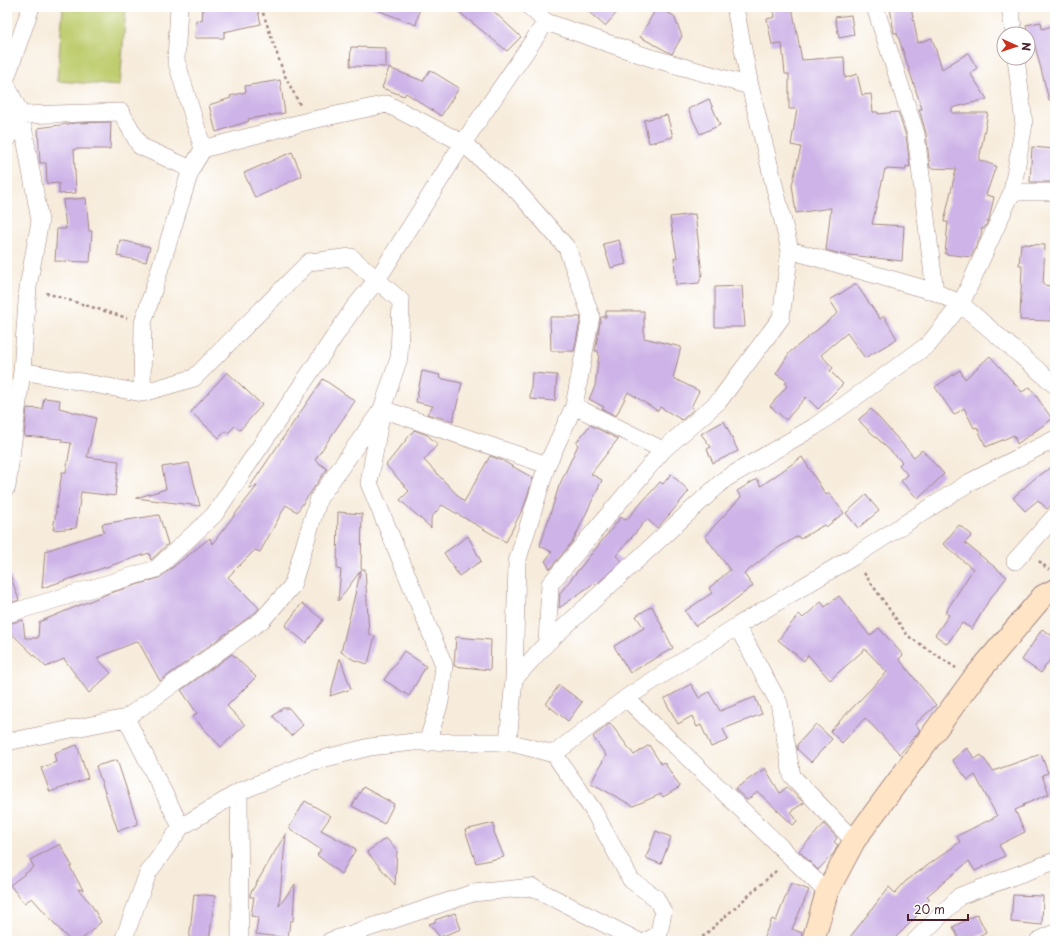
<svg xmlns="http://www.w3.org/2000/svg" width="1062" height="948" viewBox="0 0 1062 948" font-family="'Playpen Sans',sans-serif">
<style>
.green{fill:#bfcd70;stroke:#84764e}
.building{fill:#cdb3e7}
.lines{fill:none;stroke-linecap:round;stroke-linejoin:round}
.street-casing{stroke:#a08683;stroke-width:18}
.secondary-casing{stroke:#a08683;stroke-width:24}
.path{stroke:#a08683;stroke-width:2.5;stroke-dasharray:3 3;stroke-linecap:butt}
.street{stroke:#fff;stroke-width:17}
.secondary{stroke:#ffe4c6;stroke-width:22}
</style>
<rect width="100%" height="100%" fill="#fff"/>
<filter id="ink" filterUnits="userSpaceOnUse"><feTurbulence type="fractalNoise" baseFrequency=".025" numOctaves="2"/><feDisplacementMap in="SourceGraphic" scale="8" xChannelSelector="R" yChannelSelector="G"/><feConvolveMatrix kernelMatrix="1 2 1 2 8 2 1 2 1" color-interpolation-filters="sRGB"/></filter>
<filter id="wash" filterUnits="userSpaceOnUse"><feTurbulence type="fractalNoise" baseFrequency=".012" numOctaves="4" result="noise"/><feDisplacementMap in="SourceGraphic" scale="16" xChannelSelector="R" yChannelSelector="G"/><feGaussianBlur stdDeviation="0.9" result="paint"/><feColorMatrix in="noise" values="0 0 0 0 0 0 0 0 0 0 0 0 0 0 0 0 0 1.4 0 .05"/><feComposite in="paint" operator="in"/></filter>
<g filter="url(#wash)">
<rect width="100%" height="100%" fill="#f7ecdb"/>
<path class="green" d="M63 7H126L120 86 57 81Z"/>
<g id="blocks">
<path class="building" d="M203 7H257L261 24 224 32V38H195L196 20 202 21Z
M372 7H420L416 25 372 8Z
M453 7H489L521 37 507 51Z
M583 7H622L605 26Z
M657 7 674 16 682 36 672 54 640 37Z
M773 7H792L802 60 844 57 845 78 857 74 862 95 871 94 873 112H878V114L898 112 906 136 910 167 906 166V170L885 169 872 224 904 226 902 261 841 254 826 250 831 208 796 213 792 185 801 147 791 145 797 109H789V74H785L782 44 772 45 767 19 775 17Z
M890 7H911L918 43 932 38 942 69 968 53 977 68 970 73 987 99 952 108V113H988L979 160 996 166 986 195 994 197 989 219 984 229 982 228 981 236 971 257 945 254 948 222H944L956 169 930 168 926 133 919 109H922L897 33H894Z
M851 15 854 35 839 38 835 17Z
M1041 22 1042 29 1055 25V100H1049L1034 42 1029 43 1026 25Z
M351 47 386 48V67L350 66Z
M389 68 423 81 430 70 459 88 441 116 406 93 404 96 382 88Z
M280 80 285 113 248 119 249 121 216 132 209 105 231 98 230 96 246 92 245 86Z
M709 99 720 125 700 134 688 109Z
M667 115 673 137 649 143 644 120Z
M111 122 110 149H74L76 193 59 194V183L47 184 46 163H40L38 128 75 123Z
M1032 147 1055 149V182H1030Z
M292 152 302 176 255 198 244 173Z
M86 198 89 231H92L90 262 55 261 57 229H66L63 200Z
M695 214 702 274 699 283 676 285 674 258H677L670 217Z
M120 240 150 247 146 262 117 256Z
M619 240 626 264 611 268 603 244Z
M1021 244 1045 245 1043 285 1053 286 1051 321 1020 320 1022 265H1019Z
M856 284 880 319 884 316 897 339 865 358 847 333 821 355 833 368 830 371 843 384 818 409 806 397 786 420 770 406 787 386 785 384 787 381 776 374 790 352 838 313 830 300Z
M742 286 745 327H715V287Z
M606 311H644V338L681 347 673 378 699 391 691 407 694 409 682 420 660 407 658 411 628 392 616 416 602 409 604 407 589 399 595 386 599 354 598 351H595L601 317H606Z
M550 317H581L574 351H551Z
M990 356 1022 392 1030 387 1052 419 1017 444 1014 435 986 447 977 427 974 428 964 408 954 415 935 387 960 370 965 379Z
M422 371 440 375 439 378 462 383 453 421 427 414 433 406 416 402Z
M227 372 262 405 240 430 235 426 228 433 225 431 219 438 191 412Z
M532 373 557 375 555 401 530 399Z
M323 379 355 401 315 460 327 469 297 512 286 505 260 552 255 550 228 577 259 608 255 613 160 681 138 641 97 658 111 673 89 693 64 659 46 667 7 629V624L23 620 25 638H38L39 622 107 594 159 578 210 538 212 544 257 486 249 488Z
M44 398 60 400 59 408 96 418 87 457 119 461 115 496 81 492 76 528 53 530 62 472H66L71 443 62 442V439L24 436 27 408 42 409Z
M871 409 914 457 922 450 944 474 918 499 901 481 908 475 899 465 902 462 858 420Z
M724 421 738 451 713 463 707 449 711 447 701 434Z
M590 425 618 439 591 474 602 480 573 541 550 569 545 561 552 552 540 546 559 486 578 445 576 443Z
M414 430 427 435 438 444 424 460 464 502 490 456 503 461 533 478 525 504 506 542 442 505 431 518V528L400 500 409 491 386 465Z
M802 457 826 495 829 493 844 513 826 527 824 525 800 539 798 536 770 553 744 574 753 586 724 608 695 626 685 611 712 593 709 588 730 570 705 536 741 497 737 491 757 479 761 486Z
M189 463 200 506 136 498 166 489 162 467Z
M1055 465V501L1047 509 1038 500 1025 511 1013 498 1034 479Z
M671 474 689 491 670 514 657 528 647 519 616 556 622 561 596 585 594 583 559 608 560 593 621 517 626 520 660 482 663 484Z
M866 495 879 511 858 528 846 513Z
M338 512 362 514 361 569H365L369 634 375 636 368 664 354 660 341 652 361 570 338 601 341 570 337 569Z
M159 515 168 544 151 560 149 553 42 588 45 551 104 532 102 524Z
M959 525 972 535 965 543 1007 577 989 600 972 629 962 623 947 644 935 635 949 615 945 613 973 569 943 544Z
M468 536 481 561 459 576 444 553Z
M7 572H9L19 600 7 604Z
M839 596 870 636 879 628 903 655 899 659 936 705 915 724 920 730 900 754 865 718 842 743 830 731 887 672 865 649 830 680 808 655 804 661 778 640 799 614 803 618 821 602 825 607Z
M302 603 323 620 306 643 285 626Z
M652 606 673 648 630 673 614 646 644 628 636 616Z
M1042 629 1055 638V652L1041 673 1022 660Z
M456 637 491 640 490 670 454 666Z
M404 651 426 666 409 696 384 680Z
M232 654 256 677 227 706 245 725 221 747 193 717 197 713 181 690Z
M340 658 351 689 330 696Z
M691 684 699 698 709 692 720 711 755 697 762 714 723 729 728 740 711 747 701 725 697 727 692 716 678 724 664 699Z
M559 685 582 702 568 721 546 704Z
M283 708H289L303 725 291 736 273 716Z
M610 723 634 755 649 745 661 764 664 762 680 787 663 797 661 794 633 806 591 783 606 755 593 737Z
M816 724 832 739 811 762 797 749V745Z
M77 745 88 778 50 792 41 768 56 762 54 753Z
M967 748 975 759 981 755 993 771 1041 754 1048 773 1042 775 1049 794 1023 805 1024 806 1015 810 1025 832 999 845 1005 856 975 871 969 861 927 896 930 899 916 913V917L892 941H847L889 887 895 893 906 881 960 842 957 836 997 816 975 775 968 780 952 760Z
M117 760 138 824 118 831 96 766Z
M765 768 780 793 787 787 804 803 791 811 797 821 793 825 758 792 747 800 735 789Z
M363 787 394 804 384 824 352 806Z
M305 801 331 816 321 830 356 849 341 874 317 855 321 850 289 828Z
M494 823V832L504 857 476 863 465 830Z
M824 824 837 838 834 842 838 845 834 853 818 870 799 851Z
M656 831 671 837 661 864 646 858Z
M286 833 279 906 295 884 293 921H290L288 938 256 934 258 917 251 916 254 897H250V894Z
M386 838 397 850 395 885 367 852Z
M60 844 72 866 70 867 83 890 78 889 91 904 101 922 80 941H70L32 898 24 903 10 885 34 867 30 860Z
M791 883 809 890 792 929 802 933 801 941H762L772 919 776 921Z
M194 894 215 896 209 941H189Z
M1013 895 1043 896 1042 925 1011 922Z
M455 913 461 929 440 937 429 924 435 922V920Z
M977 914 986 932 969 941H960L953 927Z"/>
</g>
</g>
<g filter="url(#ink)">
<use href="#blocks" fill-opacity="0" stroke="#a08683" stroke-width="1"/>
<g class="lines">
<g class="street-casing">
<path id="street" d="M530 7 546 22 648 57 750 86
M875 7 916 134 935 292
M1010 7 1014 34
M7 76 31 7
M7 86 21 115 40 221 28 287 22 371 142 393 194 378 309 262 351 257 401 301 399 358 382 409 319 498 292 586 262 620 126 718 7 742
M7 140 21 115 121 112 140 146 191 169
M203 149 308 121 387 104 463 143 518 192 567 248 591 316 574 406 547 465 517 562 514 679
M1012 192H1055
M790 250 935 292 961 304 1055 385
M142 393 143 323 191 169 203 149 176 60 179 7
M574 406 663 450
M7 487 22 371
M1015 561 1055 516
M7 614 156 569 214 515 353 309 377 280 463 143 546 22
M737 626 779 703 792 776 854 841
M547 643 550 584 663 450 719 401 781 318 790 250 750 86 735 7
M626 698 827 892
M126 718 181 827
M508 742 514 679 547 643 725 479 814 427 929 344 961 304 1012 192 1024 124 1016 58
M427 743 440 702 444 665 369 483 382 409 547 465
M554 754 593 810 631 880 656 898 663 912 659 934 647 941
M239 792 240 941
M123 941 148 873 181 827 239 792 310 762 370 747 414 742H508L554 754 626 698 737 626 853 557 970 482 1055 439
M330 941 473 893 532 887 638 941
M915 941 960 896 1055 861
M1038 941 1055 933"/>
</g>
<g class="secondary-casing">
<path id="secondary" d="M813 941 827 892 854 841 973 679 1043 596 1055 590"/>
</g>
<path class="path" d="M264 7 263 13 284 74 300 105
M46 293 127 318
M1039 561 1049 570
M864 573 908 636 956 668
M698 941 777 870"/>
<use href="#street" class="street"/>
<use href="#secondary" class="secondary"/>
</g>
</g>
<rect width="1062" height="948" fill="none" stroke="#fff" stroke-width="24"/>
<g transform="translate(1016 46) rotate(93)"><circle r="19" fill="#ffffff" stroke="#b7a5aa"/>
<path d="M0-3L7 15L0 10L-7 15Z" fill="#c8321e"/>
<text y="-6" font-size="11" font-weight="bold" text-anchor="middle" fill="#4a1f2b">N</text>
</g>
<path d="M908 914v6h60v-6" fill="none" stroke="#4a1f2b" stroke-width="2"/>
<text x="914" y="914" font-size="12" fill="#4a1f2b" stroke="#ffffff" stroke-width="3" paint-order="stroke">20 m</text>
</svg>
